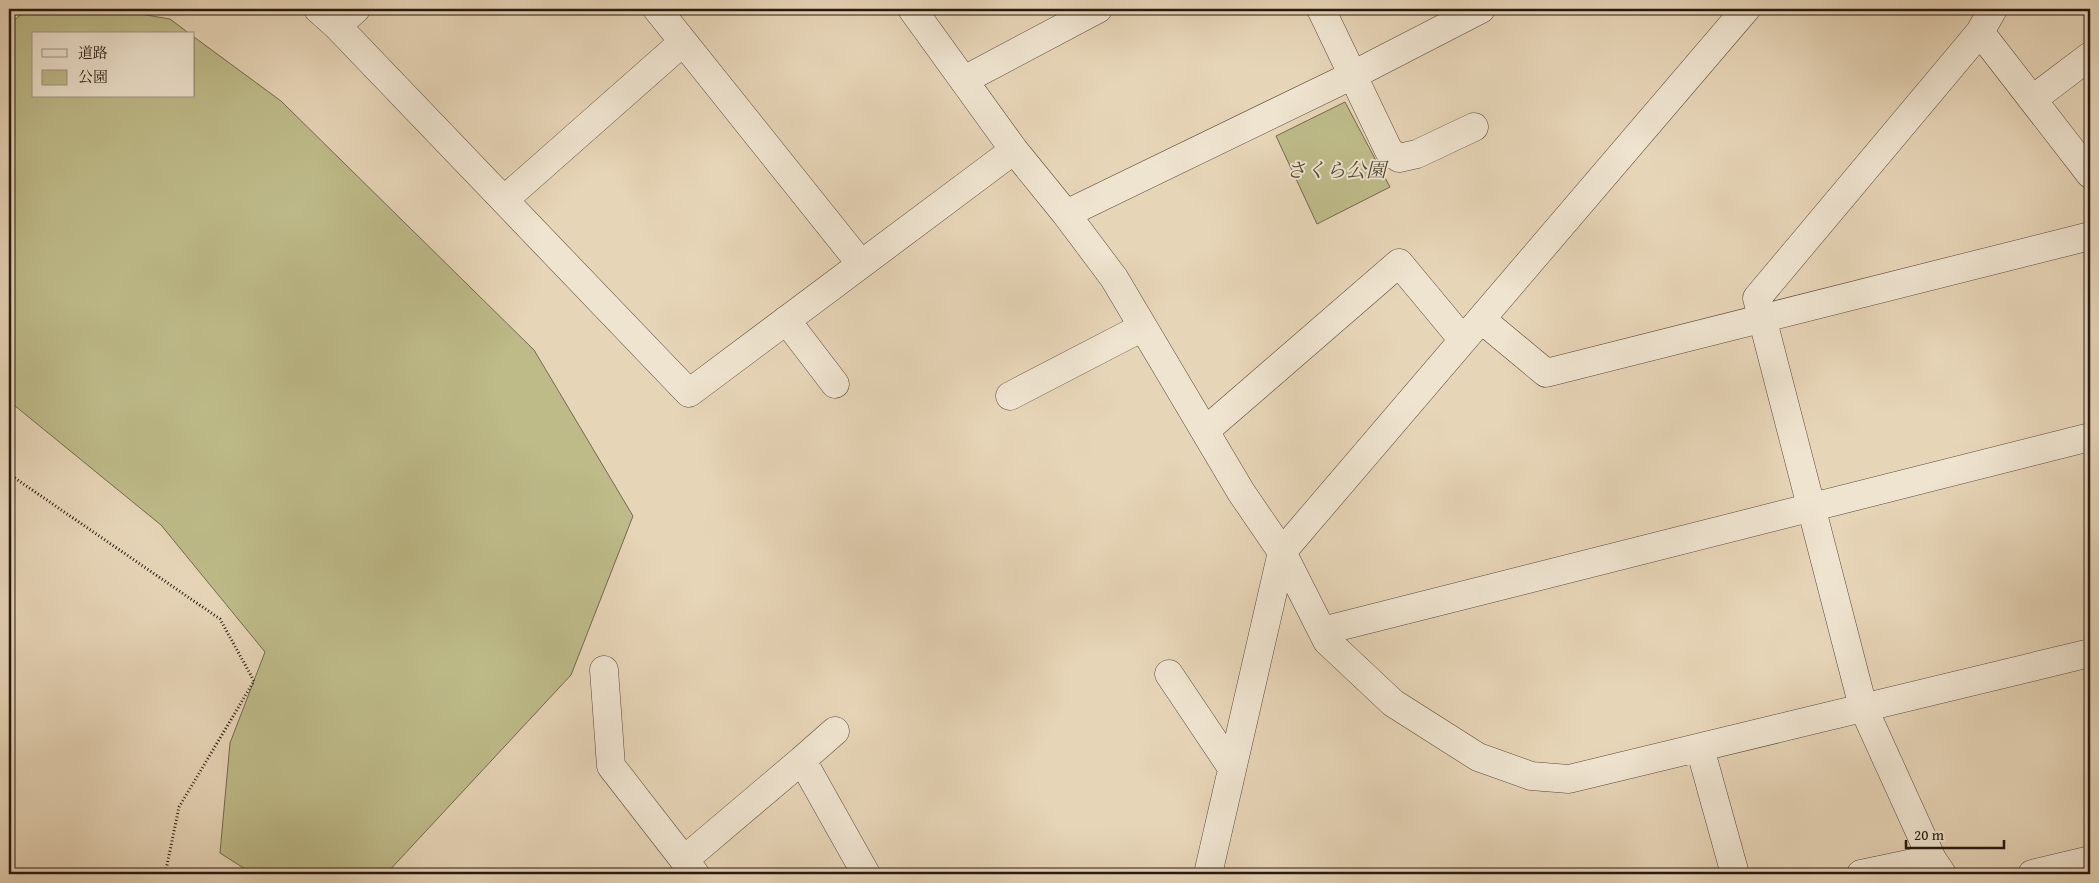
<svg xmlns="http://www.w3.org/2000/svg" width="2099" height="883" viewBox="0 0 2099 883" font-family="'Gentium Book Plus','Noto Serif JP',serif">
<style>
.green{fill:#bebb89;stroke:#736a4d}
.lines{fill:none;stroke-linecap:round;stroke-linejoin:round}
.street-casing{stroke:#58483a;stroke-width:29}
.path{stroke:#281911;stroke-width:3;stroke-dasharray:1 2.5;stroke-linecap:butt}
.street{stroke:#efe4d0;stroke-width:28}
.labels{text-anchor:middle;stroke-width:4;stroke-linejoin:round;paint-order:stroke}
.park-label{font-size:20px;font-style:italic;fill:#554a35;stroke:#efe4d0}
</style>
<rect width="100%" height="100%" fill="#e7d5b7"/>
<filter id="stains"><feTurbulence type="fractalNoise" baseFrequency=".004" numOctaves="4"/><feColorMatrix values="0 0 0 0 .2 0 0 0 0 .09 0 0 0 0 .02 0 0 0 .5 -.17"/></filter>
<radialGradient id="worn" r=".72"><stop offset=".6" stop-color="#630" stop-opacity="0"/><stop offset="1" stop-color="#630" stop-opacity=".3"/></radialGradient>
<path class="green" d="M27 9H110L170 19 190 34H34V96H194V37L281 101 534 350 633 516 571 675 386 874H253L220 853 230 743 265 652 161 525 9 401V25Z
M1345 102 1390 187 1317 224 1276 136Z"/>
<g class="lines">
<g class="street-casing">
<path id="street" d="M318 9 337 26 689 393 1014 150
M657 9 861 264
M912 9 1014 150 1066 214 1114 278 1241 492 1282 552 1327 641 1393 703 1478 757 1531 776 1569 779 2090 653
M1321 9 1389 151 1399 158 1417 154 1474 127
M337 26 356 9
M1980 32 2090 174
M964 80 1098 9
M2033 99 2090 56
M504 200 683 42
M1066 214 1353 75 1481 9
M1481 319 1546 373 2090 236
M786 320 835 384
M1010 396 1143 327
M1205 431 1399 263 1463 340
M1322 631 2090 437
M604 670 611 766 684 860
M1169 674 1232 768
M1700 748 1735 874
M802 760 835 731
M695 874 684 860 802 760 866 874
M1208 874 1282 552 1746 9
M1861 874 1932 859
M1942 874 1932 859 1863 707 1757 298 1980 32 1993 9
M2032 874 2090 860"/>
</g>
<path class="path" d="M9 474 220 619 254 681 179 807 166 870 168 874"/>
<use href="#street" class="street"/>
</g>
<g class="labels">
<g class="park-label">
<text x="1336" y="177">さくら公園</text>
</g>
</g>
<rect width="2099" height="883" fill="none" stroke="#e7d5b7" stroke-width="30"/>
<rect x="10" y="10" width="2079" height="863" fill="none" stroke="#281911" stroke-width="2.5"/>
<rect x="15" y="15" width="2069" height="853" fill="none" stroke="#281911"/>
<rect x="32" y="32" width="162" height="65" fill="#efe4d0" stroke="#9f9384"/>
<rect x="42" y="49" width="25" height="8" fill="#efe4d0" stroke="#9f9384"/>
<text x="78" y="58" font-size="15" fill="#281911">道路</text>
<rect x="42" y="70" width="25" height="15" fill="#bebb89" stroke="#9f9384"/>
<text x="78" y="82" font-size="15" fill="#281911">公園</text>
<path d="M1906 840v8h98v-8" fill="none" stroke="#281911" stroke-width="2.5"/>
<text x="1914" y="840" font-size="15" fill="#281911" stroke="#efe4d0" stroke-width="4" paint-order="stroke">20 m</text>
<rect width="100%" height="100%" filter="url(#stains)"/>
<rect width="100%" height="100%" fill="url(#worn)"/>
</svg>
